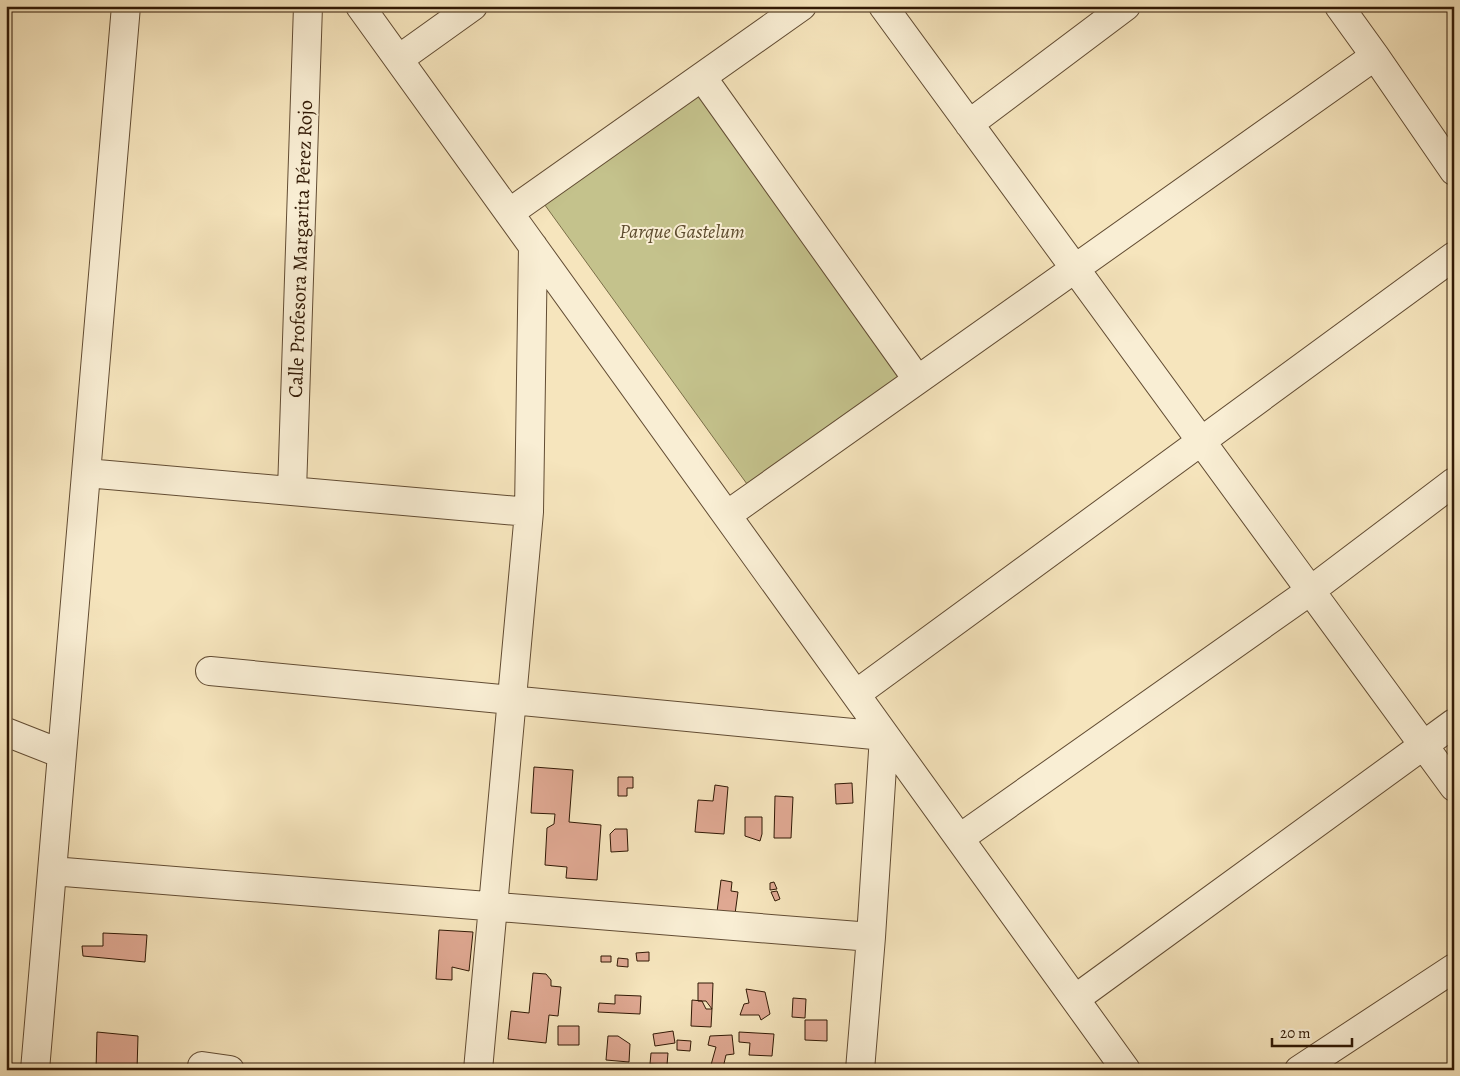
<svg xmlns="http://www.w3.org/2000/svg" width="1460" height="1076" viewBox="0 0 1460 1076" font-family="Alegreya,serif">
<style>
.green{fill:#c4c28c;stroke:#7a6e48}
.building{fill:#dfa892;stroke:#311905}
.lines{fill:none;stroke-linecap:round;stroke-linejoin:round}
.minor-casing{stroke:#624c33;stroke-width:30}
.minor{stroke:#f9eed4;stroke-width:28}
.labels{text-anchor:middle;stroke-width:4;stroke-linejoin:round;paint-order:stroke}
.park-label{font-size:20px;font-style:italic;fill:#5d4c2e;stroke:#f9eed4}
.street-label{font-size:20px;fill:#311905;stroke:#f9eed4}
</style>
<rect width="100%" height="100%" fill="#f6e5bd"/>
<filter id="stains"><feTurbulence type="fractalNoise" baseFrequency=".004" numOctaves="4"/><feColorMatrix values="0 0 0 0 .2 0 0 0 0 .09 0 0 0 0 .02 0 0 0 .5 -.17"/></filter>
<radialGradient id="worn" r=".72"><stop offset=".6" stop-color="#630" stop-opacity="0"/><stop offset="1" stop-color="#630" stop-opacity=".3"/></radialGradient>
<path class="green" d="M701 89 904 379 747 484 542 201Z"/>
<path class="building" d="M534 767 573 770 569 822 601 825 597 880 566 878 567 867 545 865 547 828 554 824 555 814 531 813Z
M618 777H633V788H627V796H618Z
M852 783 853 803 836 804 835 784Z
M715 785 728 787 724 834 695 832 698 800 713 801Z
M775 796 793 797 791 838H774Z
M745 817H762V834L760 841 745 836Z
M615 829H627L628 851 611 852 610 834Z
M721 880 732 882 731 891 738 892 735 914 717 912Z
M774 882 777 889 770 890V883Z
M777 891 780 899 775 901 771 892Z
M439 930 473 932 469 971 452 967V980L436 979Z
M103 933 147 935 145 962 83 956 82 946H103Z
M649 952V961H637L636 953Z
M601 956H611V962H601Z
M618 958 628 959V967L617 966Z
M533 973 546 974 551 980V986L561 987 558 1016 549 1015 546 1043 508 1039 511 1011 529 1013Z
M698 983H713L712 1009 706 1001H698Z
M746 989 765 992 770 1014 761 1020 759 1015H740L744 1004 749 1003Z
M615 995 641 996 640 1014 598 1012 599 1003 615 1004Z
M793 998 806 999 805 1018 792 1017Z
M692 1000 702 1001 706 1009H712L711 1027 691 1026Z
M805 1020H827V1041L805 1040Z
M558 1026H579V1045H558Z
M673 1031 675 1043 655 1046 653 1034Z
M97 1032 138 1036 137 1070H96Z
M739 1032 774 1034 772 1056 749 1055 750 1043 739 1042Z
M732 1035 734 1054 726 1055 723 1068 711 1065 716 1047 708 1045 710 1036Z
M608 1036H618L630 1044 629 1062 606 1060Z
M677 1040 691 1041 690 1051 677 1050Z
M651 1053H668L667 1065 650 1064Z"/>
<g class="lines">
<g class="minor-casing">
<path id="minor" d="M360 6 1126 1070
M883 6 1454 787
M1339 6 1375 56 1454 171
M399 59 473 6
M702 77 917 379
M969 124 1126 6
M509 213 802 6
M86 473 529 512
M292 491 308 6
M727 515 1375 56
M210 671 884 736
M856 694 1454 256
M6 732 62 754
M960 838 1310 591 1454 482
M52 871 871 937
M1075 999 1454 723
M202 1066 230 1070
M35 1070 126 6
M478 1070 529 512 533 246
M860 1070 871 937 884 736 878 726
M1299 1070 1454 968"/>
</g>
<use href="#minor" class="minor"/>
</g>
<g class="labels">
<g class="park-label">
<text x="682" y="238">Parque Gastelum</text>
</g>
<g class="street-label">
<text transform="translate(300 249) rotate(-88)" y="7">Calle Profesora Margarita Pérez Rojo</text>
</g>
</g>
<rect width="1460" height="1076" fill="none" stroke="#f6e5bd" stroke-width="25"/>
<rect x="8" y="8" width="1445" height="1061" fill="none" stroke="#311905" stroke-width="2.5"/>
<rect x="12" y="12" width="1435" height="1051" fill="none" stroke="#311905"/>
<path d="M1272 1038v8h80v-8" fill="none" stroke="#311905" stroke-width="2.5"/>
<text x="1280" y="1038" font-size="15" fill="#311905" stroke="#f9eed4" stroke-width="4" paint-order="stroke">20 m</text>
<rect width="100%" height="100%" filter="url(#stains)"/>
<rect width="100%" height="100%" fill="url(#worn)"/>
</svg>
